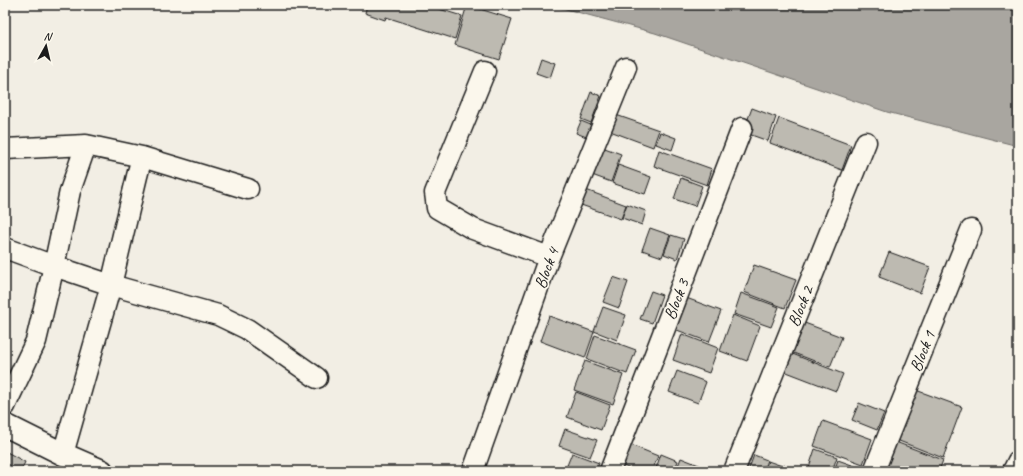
<svg xmlns="http://www.w3.org/2000/svg" width="1023" height="476" viewBox="0 0 1023 476" font-family="Caveat,sans-serif">
<style>
.water{fill:#a9a6a0;stroke:#716f6b}
.building{fill:#bdbab1;stroke:#1c1c1c}
.lines{fill:none;stroke-linecap:round;stroke-linejoin:round}
.minor-casing{stroke:#1c1c1c;stroke-width:23}
.tertiary-casing{stroke:#1c1c1c;stroke-width:25}
.minor{stroke:#fbf7ec;stroke-width:20}
.tertiary{stroke:#fbf7ec;stroke-width:22}
.labels{text-anchor:middle;stroke-width:3.5;stroke-linejoin:round;paint-order:stroke}
.street-label{font-size:17px;fill:#1c1c1c;stroke:#fbf7ec}
</style>
<rect width="100%" height="100%" fill="#f2eee4"/>
<filter id="ink" filterUnits="userSpaceOnUse"><feTurbulence type="fractalNoise" baseFrequency=".025" numOctaves="2"/><feDisplacementMap in="SourceGraphic" scale="8" xChannelSelector="R" yChannelSelector="G"/><feConvolveMatrix kernelMatrix="1 2 1 2 8 2 1 2 1" color-interpolation-filters="sRGB"/></filter>
<g filter="url(#ink)">
<path class="water" d="M551 5H1018V146L887 112 655 33Z"/>
<path class="building" d="M367 5H426L462 16 455 39 386 17 385 20 365 13Z
M467 5 512 19 499 59 455 45Z
M541 58 555 63 550 78 536 73Z
M591 92 601 96 591 123 581 119Z
M752 108 776 117 768 141 743 132Z
M616 115 659 130 653 147 610 131Z
M779 118 851 145 842 170 770 143Z
M581 121 593 126 589 138 576 133Z
M660 132 676 138 672 150 656 144Z
M602 147 621 154 611 182 592 175Z
M659 150 712 169 707 185 654 166Z
M618 165 651 177 645 194 612 183Z
M681 178 702 186 695 206 674 199Z
M586 190 626 205 621 219 581 205Z
M627 204 646 211 642 225 622 218Z
M650 228 670 235 662 257 642 250Z
M671 235 684 239 677 259 664 254Z
M889 252 930 267 920 293 879 277Z
M754 265 796 280 785 308 744 292Z
M613 277 628 282 619 308 603 302Z
M651 291 662 295 652 323 640 319Z
M741 293 779 307 771 327 734 314Z
M681 296 721 311 709 342 669 327Z
M603 307 626 315 617 340 594 331Z
M733 315 760 326 747 361 720 351Z
M549 316 594 332 585 358 540 341Z
M802 322 842 337 830 367 791 352Z
M682 334 718 348 709 373 673 360Z
M595 335 636 350 627 374 587 359Z
M790 353 843 374 836 391 784 371Z
M585 361 623 375 613 404 574 390Z
M677 371 706 382 698 403 669 392Z
M913 389 962 407 943 458 894 439Z
M576 392 610 405 601 430 567 417Z
M859 403 884 413 877 430 852 420Z
M823 421 872 439 863 464 814 446Z
M565 429 597 440 590 457 559 446Z
M893 441 943 460 939 471H882Z
M631 445 658 456 652 471H636L623 466Z
M815 449 837 457 832 471H819L809 467Z
M5 451 25 462 21 471H5Z
M572 453 599 463 596 471H573L566 468Z
M661 454 678 461 674 471H655Z
M754 455 767 460 763 471H748Z
M681 458 704 467 703 471H676Z
M838 460 863 469 862 471H834Z
M768 461 782 466 780 471H764Z
M784 465 801 471H782Z"/>
<g class="lines">
<g class="minor-casing">
<path id="minor" d="M485 71 435 193 437 208 473 229 549 257
M5 149 86 145 142 157 248 189
M5 248 54 266 111 285 218 315 247 329 317 378
M5 406 36 341 54 266 70 191 86 145
M63 454 111 285 137 176 142 157
M473 471 549 257 626 67
M610 471 742 128
M734 471 866 142
M874 471 971 230
M1013 471 1018 461"/>
</g>
<g class="tertiary-casing">
<path id="tertiary" d="M5 425 63 454 102 471"/>
</g>
<use href="#minor" class="minor"/>
<use href="#tertiary" class="tertiary"/>
</g>
</g>
<g class="labels">
<g class="street-label">
<text transform="translate(546 268) rotate(-70)" y="6">Block 4</text>
<text transform="translate(676 299) rotate(-69)" y="6">Block 3</text>
<text transform="translate(800 306) rotate(-68)" y="6">Block 2</text>
<text transform="translate(922 351) rotate(-68)" y="6">Block 1</text>
</g>
</g>
<rect width="1023" height="476" fill="none" stroke="#fbf7ec" stroke-width="20"/>
<rect x="10" y="10" width="1003" height="456" fill="none" stroke="#1c1c1c" stroke-width="1.5" filter="url(#ink)"/>
<g transform="translate(46 46) rotate(8)" stroke="#fbf7ec" stroke-width="3" paint-order="stroke">
<path d="M0-3L7 15L0 10L-7 15Z" fill="#1c1c1c"/>
<text y="-6" font-size="11" font-weight="bold" text-anchor="middle" fill="#1c1c1c">N</text>
</g>
</svg>
